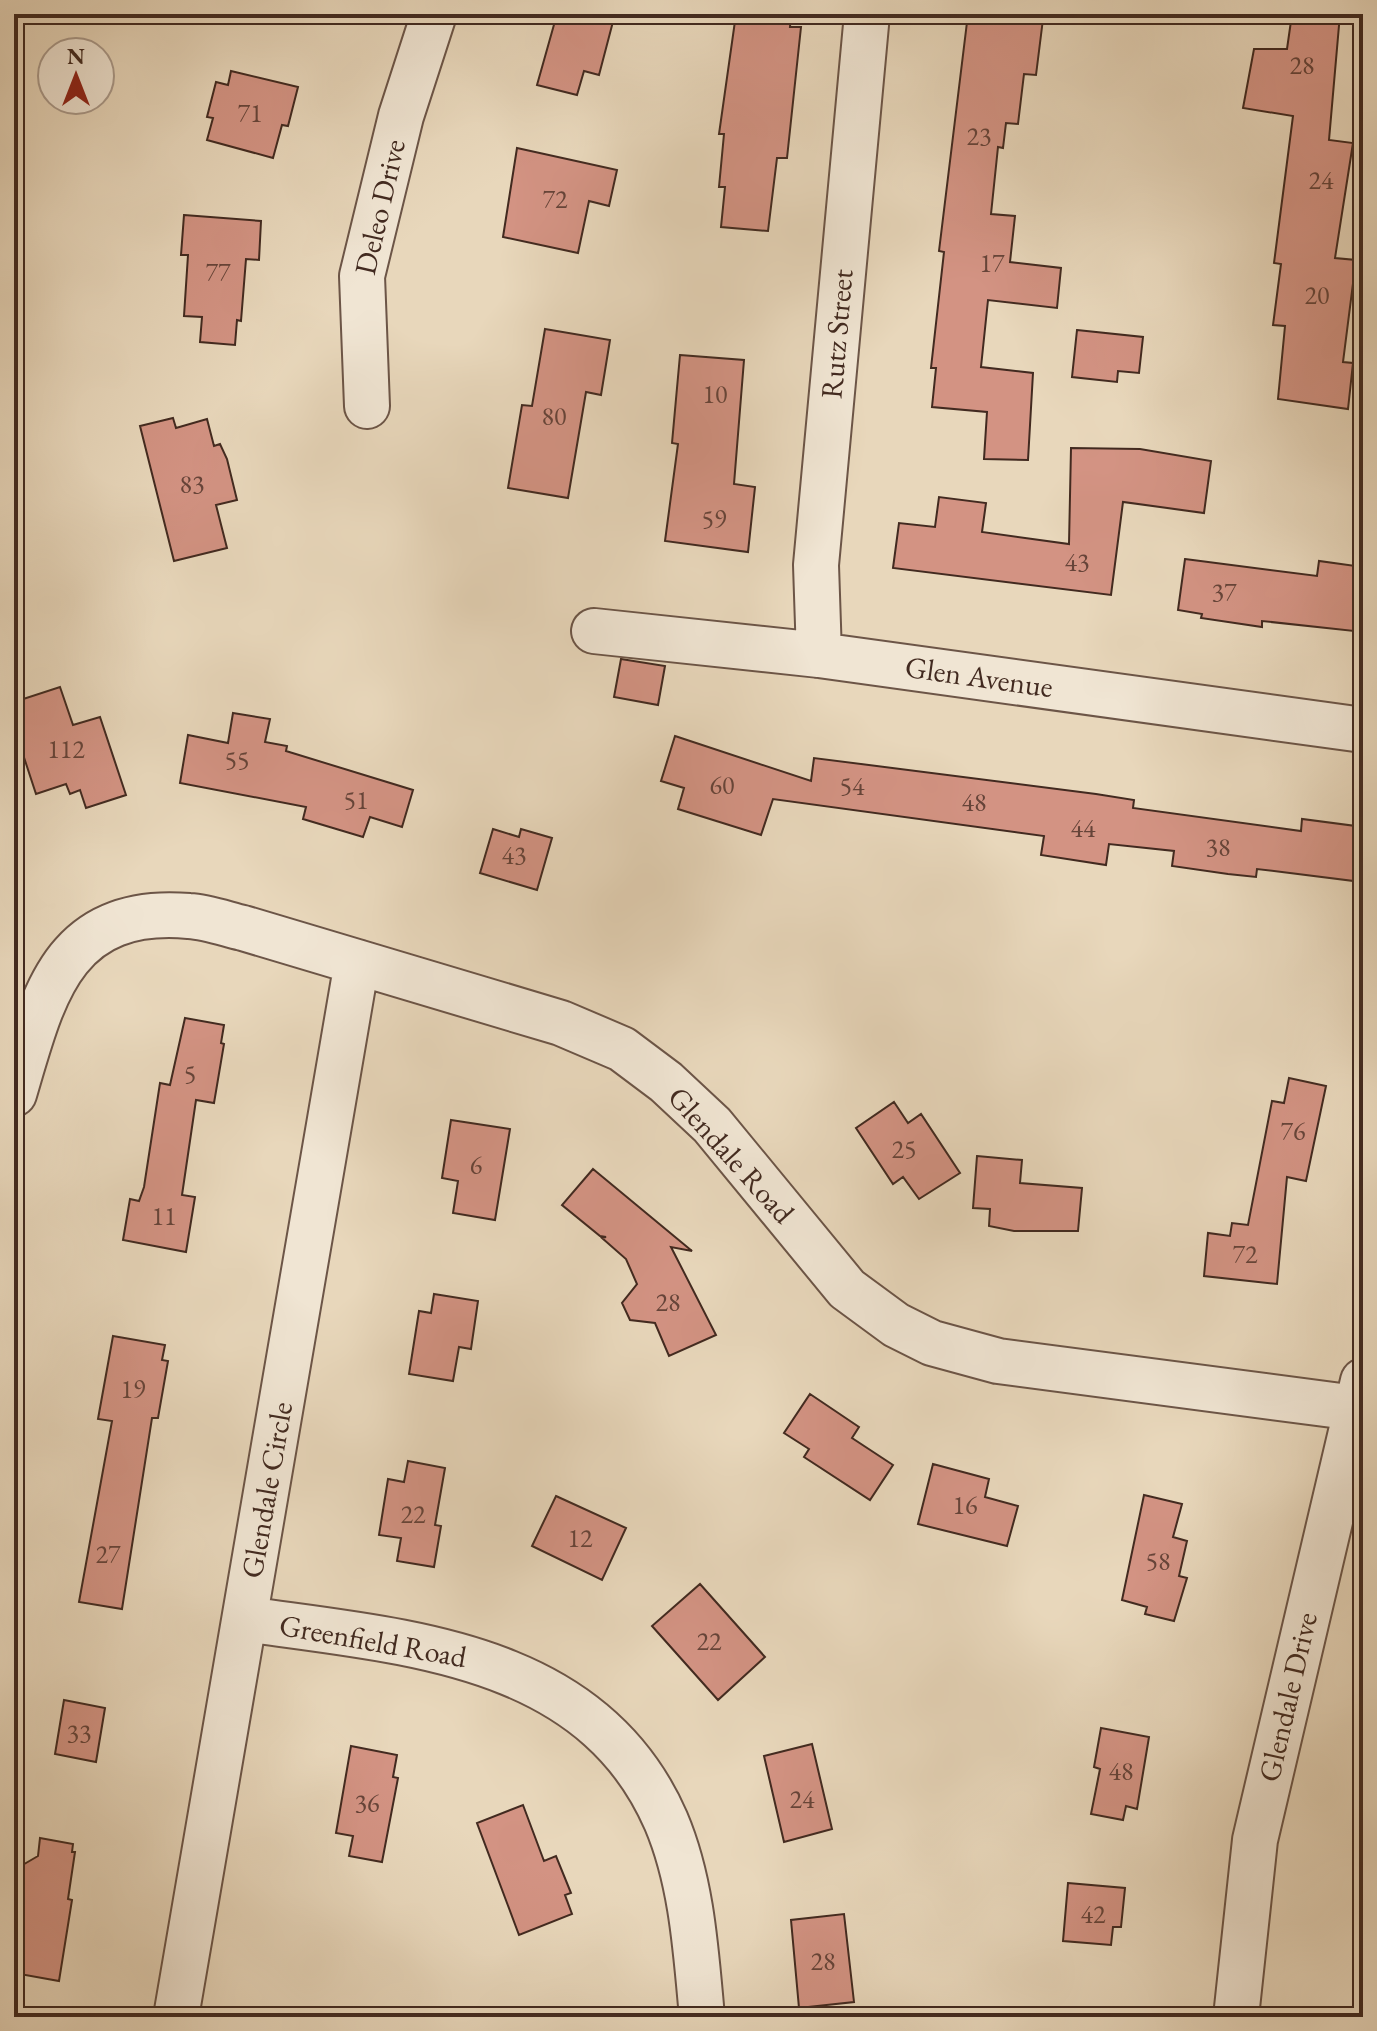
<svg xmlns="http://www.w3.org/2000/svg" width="1377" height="2031" viewBox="0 0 1377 2031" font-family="'EB Garamond',serif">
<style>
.building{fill:#d39383;stroke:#422a20;stroke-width:2}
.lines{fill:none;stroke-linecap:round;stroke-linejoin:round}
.street-casing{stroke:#6c5547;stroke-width:48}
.street{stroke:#f0e5d3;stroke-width:44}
.labels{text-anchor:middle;stroke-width:6;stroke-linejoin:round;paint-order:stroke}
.number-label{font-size:26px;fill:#664439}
.street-label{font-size:30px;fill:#422a20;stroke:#f0e5d3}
</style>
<rect width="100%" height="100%" fill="#e8d7bb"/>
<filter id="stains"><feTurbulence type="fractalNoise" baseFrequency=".0025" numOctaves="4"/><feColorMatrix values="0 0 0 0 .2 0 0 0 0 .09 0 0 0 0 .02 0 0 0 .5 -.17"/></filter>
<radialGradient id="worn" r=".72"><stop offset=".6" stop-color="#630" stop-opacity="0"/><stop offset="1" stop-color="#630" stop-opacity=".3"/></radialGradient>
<path class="building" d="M557 14H615L599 75 584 71 577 95 537 85Z
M736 14H791L790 27H801L787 158H777L768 231 721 227 725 187H719L724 134H719Z
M968 14H1031L1043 19 1036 75 1024 74 1018 124 1006 123 1003 148 998 147 991 214 1015 216 1010 262 1061 268 1057 308 988 300 981 367 1033 373 1028 460 984 459 987 412 932 407 936 368H931L944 252 939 251Z
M1292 14H1340L1329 140 1353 143 1335 258 1356 260 1343 362 1353 363 1348 409 1278 399 1285 326 1273 325 1281 264 1274 263 1293 116 1243 108 1254 49H1287Z
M231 71 298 87 288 126 282 125 273 158 207 140 213 118 207 117 216 82 228 85Z
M517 148 617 170 609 206 589 201 578 253 503 237Z
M184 215 261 221 259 260 246 259 241 321 237 320 235 345 200 342 202 317 184 316 188 255H181Z
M545 329 610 340 601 395 586 392 568 498 508 488 522 405 532 406Z
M1077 330 1143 337 1139 373 1118 371 1117 382 1072 377Z
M680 355 744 360 734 484 755 487 748 552 665 541 678 444 672 443Z
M173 418 176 428 207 419 214 446 220 444 227 459 237 500 216 505 227 548 174 561 140 426Z
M1071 448 1140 449 1211 461 1204 513 1123 502 1111 595 893 568 899 523 935 527 939 497 986 503 982 532 1069 544Z
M1185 559 1317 576 1319 561 1363 567V632L1262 621V627L1201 618 1202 614 1178 610Z
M621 659 665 666 658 705 614 697Z
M60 687 73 725 100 717 126 795 86 808 80 790 70 794 66 784 36 794 14 727V702Z
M233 713 270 719 265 742 287 746 286 751 413 790 402 827 370 817 363 837 303 819 306 807 180 783 188 735 228 743Z
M675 736 811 781 814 758 1096 794 1134 800 1133 808 1301 831 1302 819 1363 827V879L1354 878V881L1257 869 1256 877 1228 874 1172 866 1174 851 1109 844 1106 865 1041 855 1044 836 773 799 761 835 678 809 684 788 661 781Z
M493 829 519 837 521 829 552 838 537 890 480 873Z
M185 1018 224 1025 221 1043 224 1044 214 1103 196 1100 182 1195 195 1197 186 1252 123 1240 130 1199 139 1201 144 1187 160 1083 170 1085Z
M1289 1078 1326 1086 1306 1181 1287 1177 1277 1284 1204 1276 1208 1233 1230 1236 1232 1223 1248 1225 1272 1101 1284 1103Z
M894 1102 908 1123 921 1114 960 1173 919 1199 903 1177 893 1184 856 1128Z
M451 1120 510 1129 495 1220 453 1213 458 1181 442 1178Z
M977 1156 1022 1160 1020 1183 1082 1188 1078 1231H1014L989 1226 990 1209 973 1208Z
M593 1169 692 1251 671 1247 716 1335 669 1356 655 1323 630 1320 622 1303 637 1284 626 1259 602 1238 606 1237 600 1236 562 1205Z
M434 1294 478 1301 471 1349 459 1347 453 1381 409 1374 419 1311 431 1313Z
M113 1336 165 1345 162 1360 168 1361 158 1418H152L122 1609 79 1602 112 1421 98 1419Z
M810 1394 859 1427 852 1438 893 1465 870 1500 804 1457 809 1449 784 1433Z
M408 1461 445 1468 435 1525 441 1526 434 1567 397 1561 401 1538 379 1535 388 1479 404 1482Z
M933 1464 989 1479 985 1497 1018 1506 1007 1546 918 1524Z
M1144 1495 1182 1504 1173 1537 1187 1541 1179 1576 1187 1578 1174 1621 1145 1614 1147 1607 1122 1600Z
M556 1496 626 1528 602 1580 532 1546Z
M700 1584 765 1657 718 1700 652 1626Z
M64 1700 105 1708 96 1762 55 1754Z
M1101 1728 1149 1737 1137 1809 1126 1806 1123 1820 1091 1814 1100 1769 1094 1767Z
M812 1744 832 1829 784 1842 764 1756Z
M351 1746 397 1755 393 1777 398 1778 382 1862 349 1856 353 1836 336 1833Z
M523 1805 544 1861 556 1856 571 1893 565 1895 572 1914 519 1935 477 1823Z
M40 1838 73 1844 72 1852H75L68 1899 72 1900 59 1981 14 1973V1870L38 1856Z
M1068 1883 1125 1888 1121 1927H1113L1111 1945 1063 1941Z
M844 1914 854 2002 799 2008 791 1920Z"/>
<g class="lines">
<g class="street-casing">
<path id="street" d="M367 406 362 276 401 116 434 14
M594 631 819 655 1363 730
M819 655 816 565 867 14
M14 1094C43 996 62 905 189 916 207 917 226 924 243 928L561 1023 622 1049 666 1082 712 1125 847 1289 896 1325 932 1343 998 1361 1356 1408
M245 1619C404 1642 592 1651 666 1821 692 1882 696 1952 702 2017
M176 2017 357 962
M1236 2017 1255 1840 1363 1381"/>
</g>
<use href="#street" class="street"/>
</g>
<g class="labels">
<g class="number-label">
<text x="1302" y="74">28</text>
<text x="250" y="122">71</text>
<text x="979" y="145">23</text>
<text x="1321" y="189">24</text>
<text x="555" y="208">72</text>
<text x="992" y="272">17</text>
<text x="218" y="281">77</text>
<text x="1317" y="304">20</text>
<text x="715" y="403">10</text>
<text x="554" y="425">80</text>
<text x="192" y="493">83</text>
<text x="714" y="528">59</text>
<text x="1077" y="571">43</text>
<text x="1224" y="601">37</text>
<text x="66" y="758">112</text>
<text x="237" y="769">55</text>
<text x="722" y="794">60</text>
<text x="852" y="795">54</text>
<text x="356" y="809">51</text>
<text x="974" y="811">48</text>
<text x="1083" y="837">44</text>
<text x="1218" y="856">38</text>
<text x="514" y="864">43</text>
<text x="190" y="1083">5</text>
<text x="1293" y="1140">76</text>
<text x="904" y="1158">25</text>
<text x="476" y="1174">6</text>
<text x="164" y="1225">11</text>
<text x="1245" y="1263">72</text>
<text x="668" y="1311">28</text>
<text x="133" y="1398">19</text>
<text x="965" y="1514">16</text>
<text x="413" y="1523">22</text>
<text x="580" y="1547">12</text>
<text x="108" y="1563">27</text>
<text x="1158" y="1570">58</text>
<text x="709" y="1650">22</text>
<text x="79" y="1742">33</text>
<text x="1121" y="1780">48</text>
<text x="802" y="1808">24</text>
<text x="367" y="1812">36</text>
<text x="1093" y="1923">42</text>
<text x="823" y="1970">28</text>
</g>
<g class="street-label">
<text transform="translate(380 207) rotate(-77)" y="10">Deleo Drive</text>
<text transform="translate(837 334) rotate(-85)" y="10">Rutz Street</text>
<text transform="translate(979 677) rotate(8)" y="10">Glen Avenue</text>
<text transform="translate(731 1155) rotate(48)" y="10">Glendale Road</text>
<text transform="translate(267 1490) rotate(-80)" y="10">Glendale Circle</text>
<text transform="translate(373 1641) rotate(10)" y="10">Greenfield Road</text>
<text transform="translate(1288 1697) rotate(-77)" y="10">Glendale Drive</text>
</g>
</g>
<rect width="1377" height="2031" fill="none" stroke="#e8d7bb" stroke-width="48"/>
<rect x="16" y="16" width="1345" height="1999" fill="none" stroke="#422a20" stroke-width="4"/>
<rect x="24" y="24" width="1329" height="1983" fill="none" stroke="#422a20" stroke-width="2"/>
<g transform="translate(76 76)"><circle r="38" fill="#f0e5d3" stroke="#aa9a8b" stroke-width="2"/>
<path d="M0-6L14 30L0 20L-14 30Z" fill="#8f2418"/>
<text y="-12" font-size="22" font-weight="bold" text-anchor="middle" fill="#422a20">N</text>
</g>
<rect width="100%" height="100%" filter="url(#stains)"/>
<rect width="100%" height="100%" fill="url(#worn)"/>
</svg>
